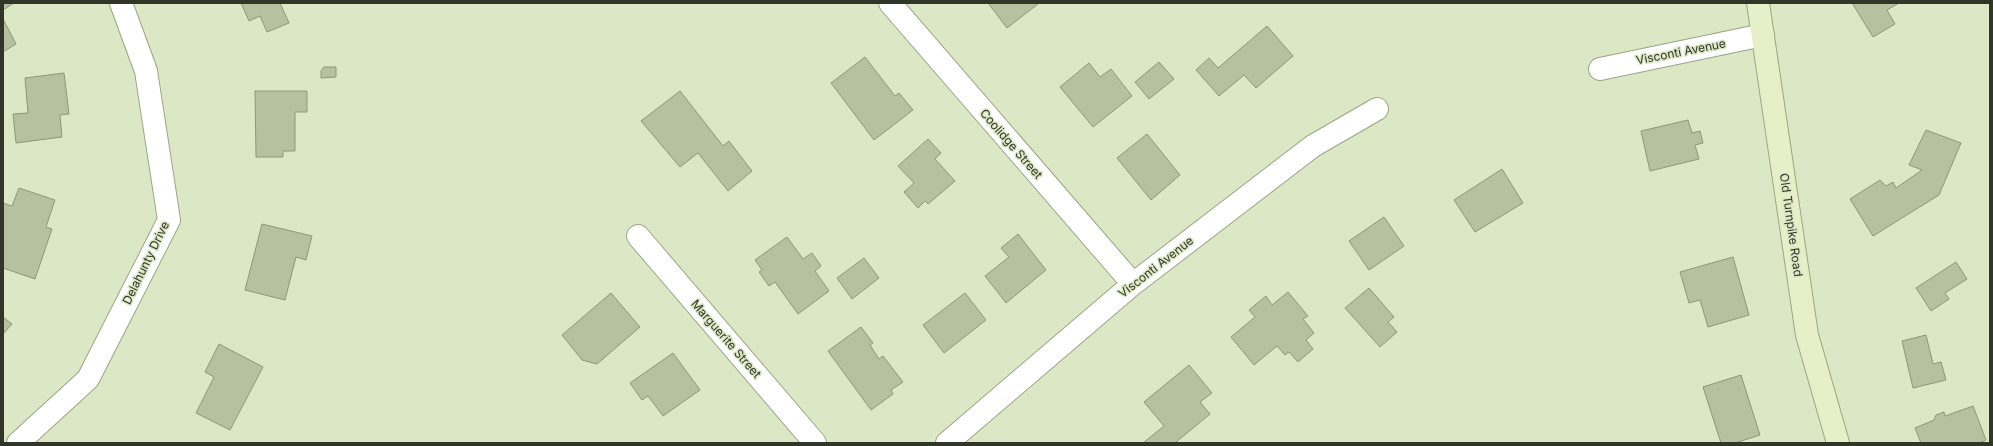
<svg xmlns="http://www.w3.org/2000/svg" width="1993" height="446" viewBox="0 0 1993 446" font-family="Inter,sans-serif">
<style>
.building{fill:#b6c19f;stroke:#8e9878}
.lines{fill:none;stroke-linecap:round;stroke-linejoin:round}
.minor-casing{stroke:#9ba585;stroke-width:24}
.secondary-casing{stroke:#9ba585;stroke-width:24}
.minor{stroke:#fff;stroke-width:22}
.secondary{stroke:#e6f0c8;stroke-width:22}
.labels{text-anchor:middle;stroke-width:3;stroke-linejoin:round;paint-order:stroke}
.street-label{font-size:12px;fill:#323629;stroke:#dce7c5}
</style>
<rect width="100%" height="100%" fill="#dce7c5"/>
<path class="building" d="M3 3H14L3 10Z
M241 3H280L289 23 267 32 260 16 249 21Z
M988 3H1038V4L1007 28Z
M1852 3H1899L1887 10 1895 24 1873 37Z
M3 19 16 44 3 52Z
M1267 26 1293 56 1256 88 1244 75 1219 96 1196 70 1209 58 1218 68Z
M865 57 895 96 899 93 913 110 874 140 831 83Z
M1159 62 1174 79 1149 99 1135 82Z
M1089 63 1100 77 1111 69 1132 96 1093 127 1060 87Z
M324 67H336V77L321 78V71Z
M64 73 69 114 60 115 62 137 16 143 13 114 28 113 25 78Z
M255 91H307V112H295V151H283V157H256Z
M680 91 723 146 729 141 752 171 728 191 698 153 680 167 641 121Z
M1688 120 1692 133 1700 131 1703 143 1695 145 1699 159 1650 171 1641 131Z
M1926 130 1961 143 1939 195 1873 236 1850 199 1880 180 1886 186 1893 182 1896 188 1922 170 1909 165Z
M1147 134 1180 175 1151 200 1117 158Z
M928 139 941 153 935 159 955 181 928 204 925 201 918 208 904 192 914 183 898 166Z
M1502 169 1523 203 1475 232 1454 200Z
M19 188 55 200 46 227 52 229 35 279 3 268V203L12 206Z
M1384 217 1404 246 1369 270 1349 241Z
M262 224 312 236 306 260 296 257 285 300 245 290Z
M1018 234 1046 270 1006 303 985 276 1009 257 1001 248Z
M787 237 803 259 812 253 821 266 815 271 829 291 798 314 775 282 769 286 759 272 762 270 755 260Z
M1733 257 1749 315 1708 327 1700 300 1689 303 1680 272Z
M864 258 879 278 852 299 837 278Z
M1956 262 1967 279 1945 293 1949 299 1931 311 1916 288Z
M1369 288 1394 317 1388 322 1397 332 1380 347 1345 308Z
M1288 292 1308 316 1303 319 1314 333 1306 340 1313 349 1298 362 1289 352 1285 355 1277 346 1254 365 1231 337 1255 317 1249 310 1266 296 1272 305Z
M611 293 640 327 597 364 582 360 562 335Z
M965 293 986 320 944 353 923 325Z
M3 317 12 324 3 334Z
M861 327 873 343 870 345 879 359 883 356 903 382 891 390 893 394 871 410 828 351Z
M1926 335 1933 364 1941 362 1946 380 1913 388 1902 341Z
M219 344 263 367 230 430 196 413 214 377 205 372Z
M673 353 700 390 663 416 648 396 642 400 630 383Z
M1189 365 1212 393 1200 402 1210 414 1175 443H1143L1164 426 1144 402Z
M1741 375 1760 435 1735 443H1721L1703 387Z
M1973 406 1986 440 1979 443H1921L1915 428 1934 420 1936 415 1944 412 1945 416Z"/>
<g class="lines">
<g class="minor-casing">
<path id="minor" d="M890 3 1133 284
M1600 69 1763 35
M638 236 815 443
M18 443 88 379 169 220 146 71 121 3
M947 443 1133 284 1313 146 1377 109"/>
</g>
<g class="secondary-casing">
<path id="secondary" d="M1758 3 1807 335 1838 443"/>
</g>
<use href="#minor" class="minor"/>
<use href="#secondary" class="secondary"/>
</g>
<g class="labels">
<g class="street-label">
<text transform="translate(1681 52) rotate(-11)" y="4">Visconti Avenue</text>
<text transform="translate(1011 144) rotate(49)" y="4">Coolidge Street</text>
<text transform="translate(1791 225) rotate(82)" y="4">Old Turnpike Road</text>
<text transform="translate(146 263) rotate(-64)" y="4">Delahunty Drive</text>
<text transform="translate(1156 267) rotate(-38)" y="4">Visconti Avenue</text>
<text transform="translate(726 339) rotate(49)" y="4">Marguerite Street</text>
</g>
</g>
<rect width="1993" height="446" fill="none" stroke="#323629" stroke-width="8"/>
</svg>
